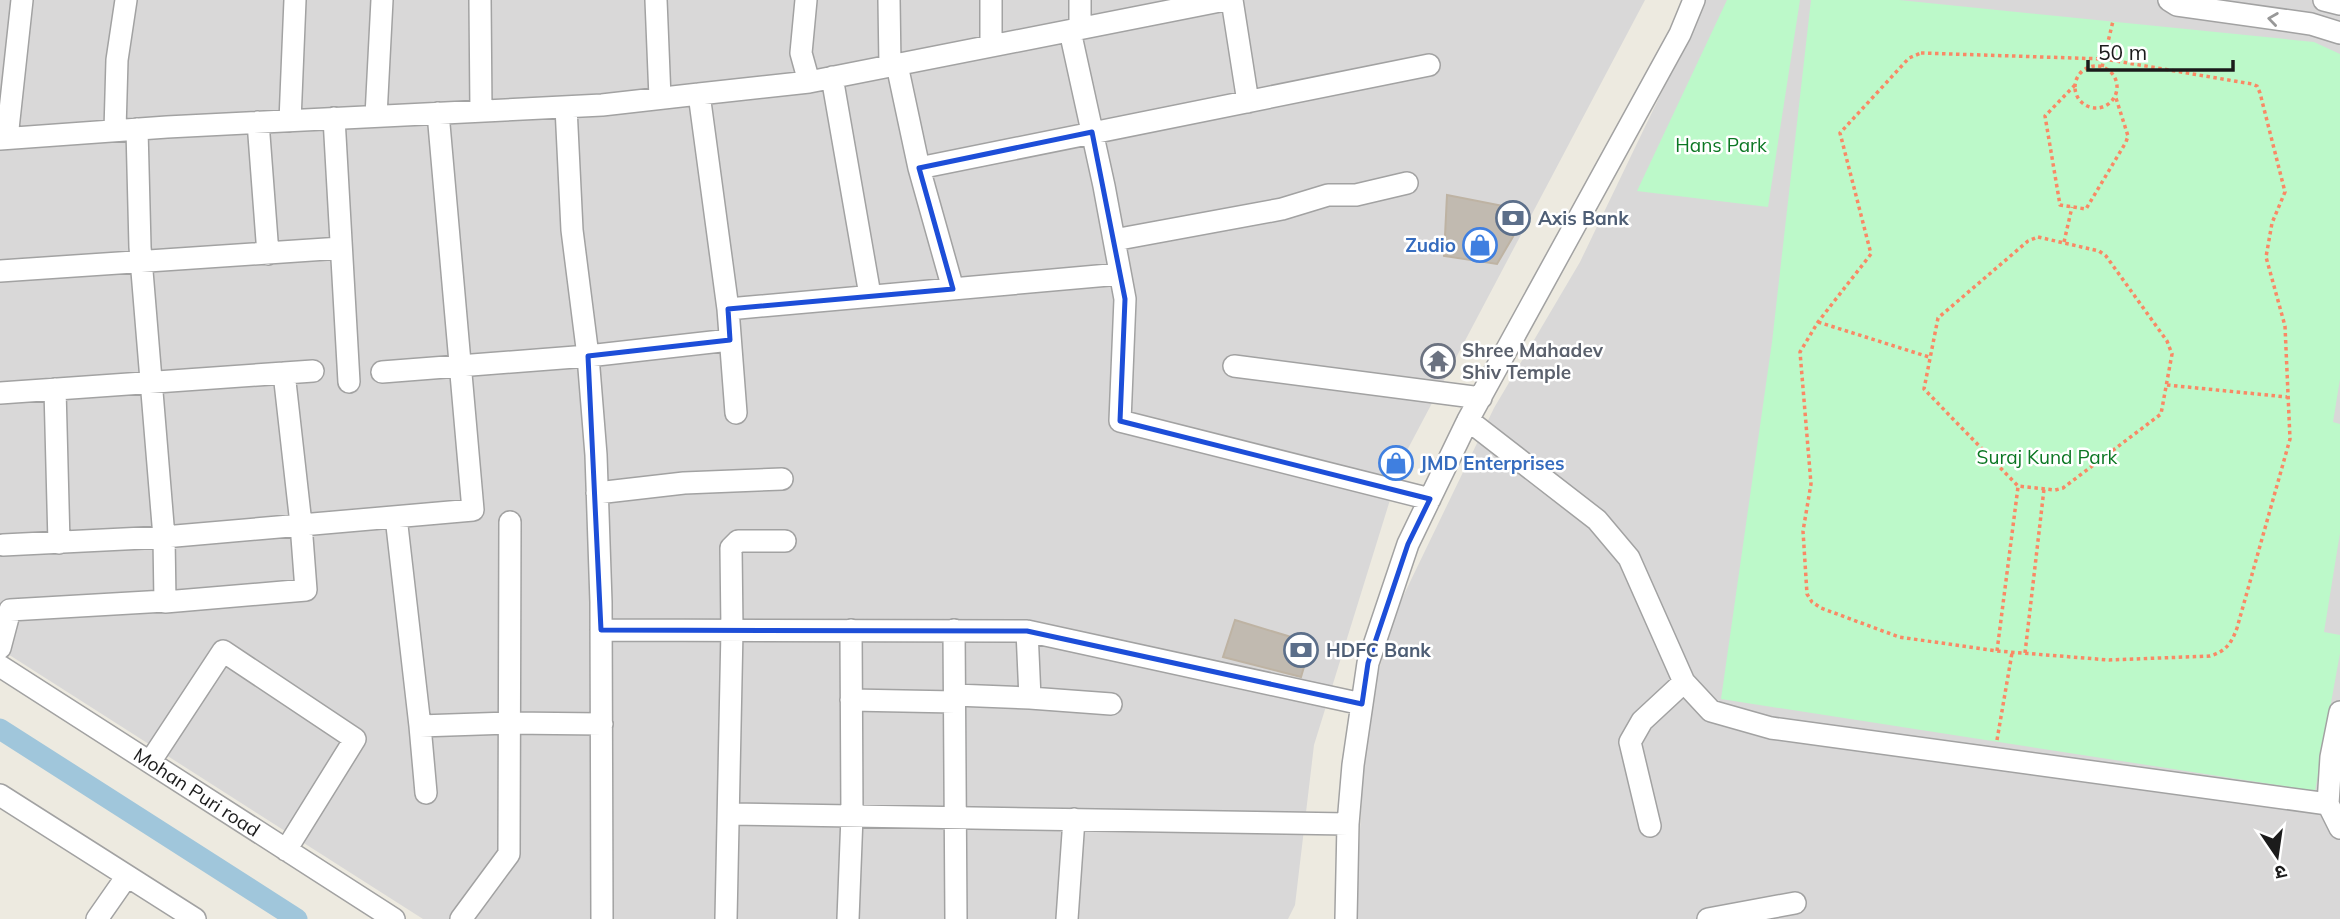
<svg xmlns="http://www.w3.org/2000/svg" width="2340" height="919" viewBox="0 0 2340 919" font-family="Mulish,'Noto Sans Devanagari',sans-serif">
<style>
.residential{fill:#d9d8d8}
.park{fill:#bcf9c9}
.lines{fill:none;stroke-linecap:round;stroke-linejoin:round}
.canal{stroke:#a0c6db;stroke-width:21}
.building{fill:#c1bab0;stroke:#beb3a3;stroke-width:2}
.minor-casing{stroke:#a2a2a2;stroke-width:24}
.path{stroke:#f98965;stroke-width:3.5;stroke-dasharray:3.5 3.5;stroke-linecap:butt}
.minor{stroke:#fff;stroke-width:21}
.oneway{stroke:#989898}
.marked{fill:none;stroke:#1d4ed8;stroke-width:5;stroke-linejoin:round}
.labels{text-anchor:middle;stroke-width:5;stroke-linejoin:round;paint-order:stroke}
.park-label{font-size:19px;fill:#0b7723;stroke:#fff}
.service-label{font-size:19px;font-weight:bold;fill:#4e5e75;stroke:#fff;text-anchor:start}
.shop-label{font-size:19px;font-weight:bold;fill:#366cbe;stroke:#fff;text-anchor:end}
.worship-label{font-size:19px;font-weight:bold;fill:#5b616d;stroke:#fff;text-anchor:start}
.street-label{font-size:19px;fill:#1b1b1b;stroke:#fff}
</style>
<rect width="100%" height="100%" fill="#edeae0"/>
<path class="residential" d="M0 0H1645L1403 458 1314 745 1295 905 1288 919H423L0 649Z
M1706 0H2340V919H1355L1363 776 1371 697 1396 611 1494 408 1580 262Z"/>
<path class="park" d="M1727 0H1800L1768 207 1637 191Z
M1811 0H1899L2314 42 2340 54V379L2333 422 2340 424V533L2324 632 2340 635V653L2315 791 1721 699 1772 342Z"/>
<g class="lines">
<path class="canal" d="M0 729 297 919"/>
</g>
<path class="building" d="M1447 195 1528 211 1497 264 1444 256Z
M1235 620 1311 643 1301 677 1223 657Z"/>
<g class="lines">
<g class="minor-casing">
<path id="minor" d="M480 0 481 111
M656 0 660 98
M806 0 801 53 809 82
M889 0 890 66
M991 0V46
M1080 0V29
M1232 0 1248 102
M2169 0 2177 5 2311 24 2340 33
M2324 0 2340 4
M1070 31 1104 186 1125 299 1120 421 1430 499
M897 65 919 168 953 289
M832 77 870 295
M699 94 728 309 736 413
M566 107 572 230 588 356 596 455 601 602 602 919
M376 116 382 0
M334 118 349 382
M290 121 295 0
M258 122 268 254
M137 129 140 247 164 537 165 602 306 590 301 524 284 373
M115 130 117 60 126 0
M7 138 22 0
M0 139 167 127 602 105 699 94 809 82 1225 0
M919 168 1429 65
M1114 240 1282 209 1328 195H1356L1407 183
M0 271 341 248
M728 309 1120 274
M1234 366 1481 398
M382 372 588 356 730 340
M55 389 59 543
M0 393 313 371
M1468 420 1597 520 1629 558 1684 682 1711 711 1771 728 2328 804
M597 493 684 483 782 479
M396 517 420 726 509 723 602 724
M3 545 164 537 473 510 438 113
M601 630 1027 631 1362 704
M954 630 956 919
M0 648 10 610 165 601
M0 666 394 919
M955 695 1030 698 1027 631
M1030 698 1111 704
M851 700 955 702
M2340 712 2331 757 2328 804 2340 828
M420 726 426 793
M150 762 223 651 355 739 286 850
M0 795 195 919
M729 814 1348 824
M1650 826 1630 742 1642 721 1684 682
M97 919 127 876
M461 919 509 854 510 522
M726 919 732 630 731 548 738 541H785
M848 919 852 816 851 630
M1067 919 1074 819
M1346 919 1348 824 1353 765 1368 663 1408 544 1468 420 1680 34 1694 0
M1708 919 1795 903"/>
</g>
<path class="path" d="M1921 53 2104 59 2252 84 2257 86 2260 93 2285 192 2272 223 2266 257 2285 326 2290 439 2237 628C2231 644 2226 651 2210 656L2109 660 1997 651 1899 637 1821 608 1812 602 1807 594 1803 531 1811 484 1800 352 1818 322 1871 254 1840 133 1909 58Z
M2075 87a21 21 0 1 1 42 0a21 21 0 1 1-42 0Z
M2102 67 2113 21
M2075 85 2045 116 2060 205 2086 209 2126 142 2128 136 2115 95
M2038 237 2099 251 2106 256 2167 341 2172 354 2161 414 2063 488 2055 490 2018 486 1924 389 1938 318 2028 241Z
M2064 242 2072 207
M1818 322 1929 357
M2167 385 2287 397
M1997 651 2018 487
M2025 653 2044 489
M1997 740 2012 653"/>
<use href="#minor" class="minor"/>
</g>
<defs><path id="oneway-chevron" d="M-2-3.5L2.5 0L-2 3.5" fill="none" stroke-width="1.6" stroke-linecap="round" stroke-linejoin="round" transform="scale(1.75)"/></defs>
<use class="oneway" href="#oneway-chevron" transform="translate(2273 19) rotate(-172)"/>
<path class="marked" d="M1092 132 1125 299 1120 421 1430 499 1408 544 1368 663 1362 704 1027 631 601 630 588 356 730 340 728 309 953 289 919 168Z"/>
<defs>
<g id="bank-ring" transform="scale(1.75)"><circle r="9.5" fill="#fff" stroke="#5c6f8a" stroke-width="1.5"/><path d="M-6-4H6V4H-6ZM0-2.3a2.3 2.3 0 1 0 0 4.6a2.3 2.3 0 1 0 0-4.6Z" fill="#5c6f8a"/></g>
<g id="shop-ring" transform="scale(1.75)"><circle r="9.5" fill="#fff" stroke="#3f7fe0" stroke-width="1.5"/><path d="M-5-2.5h2.3a2.7 3.5 0 0 1 5.4 0H5L5.5 6h-11ZM-1.5-2.5h3a1.5 2.3 0 0 0-3 0Z" fill="#3f7fe0"/></g>
<g id="temple-ring" transform="scale(1.75)"><circle r="9.5" fill="#fff" stroke="#6b7280" stroke-width="1.5"/><path d="M0-6L5-2H3V0L6.5 2.5H4V6H1.5V3h-3V6H-4V2.5H-6.5L-3 0V-2H-5Z" fill="#6b7280"/></g>
</defs>
<g fill-rule="evenodd">
<use href="#bank-ring" x="1513" y="218"/>
<use href="#shop-ring" x="1480" y="245"/>
<use href="#temple-ring" x="1438" y="361"/>
<use href="#shop-ring" x="1396" y="463"/>
<use href="#bank-ring" x="1301" y="650"/>
</g>
<g class="labels">
<g class="park-label">
<text x="1721" y="152">Hans Park</text>
<text x="2047" y="464">Suraj Kund Park</text>
</g>
<g class="service-label">
<text x="1538" y="225">Axis Bank</text>
<text x="1326" y="657">HDFC Bank</text>
</g>
<g class="shop-label">
<text x="1456" y="252">Zudio</text>
<text x="1420" y="470" text-anchor="start">JMD Enterprises</text>
</g>
<g class="worship-label">
<text x="1462" y="357">Shree Mahadev<tspan x="1462" dy="22">Shiv Temple</tspan></text>
</g>
<g class="street-label">
<text transform="translate(197 792) rotate(33)" y="7">Mohan Puri road</text>
</g>
</g>
<g transform="translate(2277 856) rotate(167)" stroke="#ffffff" stroke-width="5" paint-order="stroke">
<path d="M0-5L12 26L0 18L-12 26Z" fill="#1b1b1b"/>
<text y="-10" font-size="19" font-weight="bold" text-anchor="middle" fill="#1b1b1b">उ</text>
</g>
<path d="M2088 60v10h145v-10" fill="none" stroke="#1b1b1b" stroke-width="3.5"/>
<text x="2098" y="60" font-size="21" fill="#1b1b1b" stroke="#ffffff" stroke-width="5" paint-order="stroke">50 m</text>
</svg>
